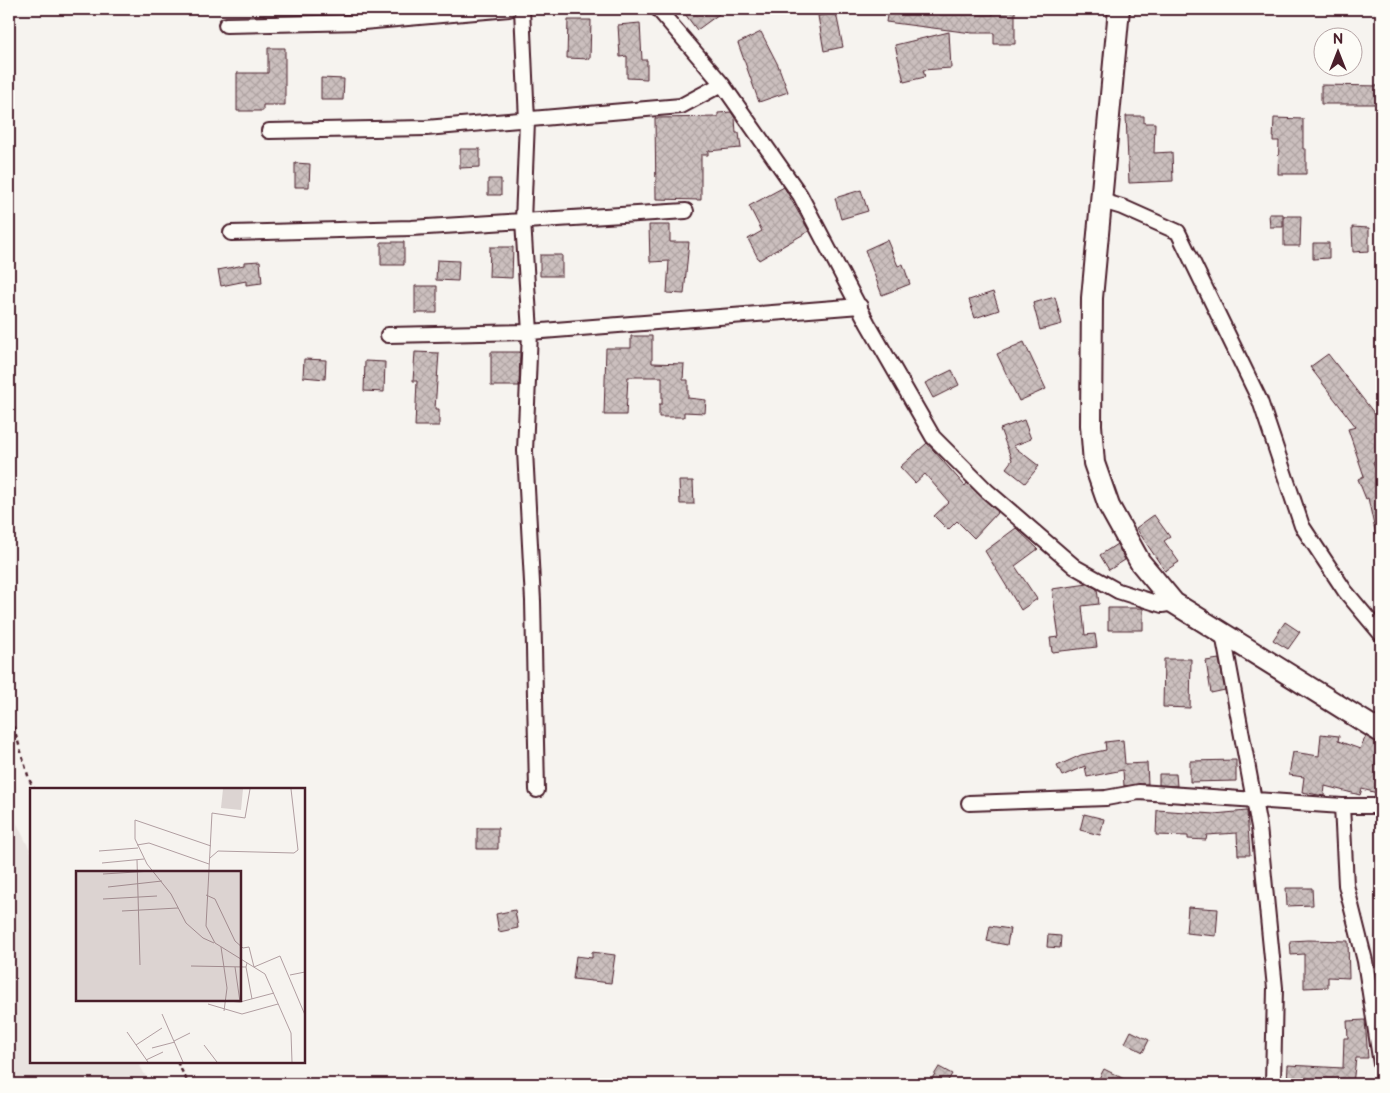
<svg xmlns="http://www.w3.org/2000/svg" width="1390" height="1093" viewBox="0 0 1390 1093" font-family="'Balsamiq Sans',sans-serif">
<style>
.built{fill:#e9e3e0}
.building{fill:url(#building-cross-hatch);stroke:#4a1f2b}
.lines{fill:none;stroke-linecap:round;stroke-linejoin:round}
.street-casing{stroke:#4a1f2b;stroke-width:18}
.secondary-casing{stroke:#4a1f2b;stroke-width:24}
.path{stroke:#4a1f2b;stroke-width:2.5;stroke-dasharray:4 4;stroke-linecap:butt}
.street{stroke:#fdfcf7;stroke-width:14}
.secondary{stroke:#fdfcf7;stroke-width:20}
.inset-road{fill:none;stroke:#b19ea1;stroke-width:1}
.view{fill:#4a1f2b;fill-opacity:0.15;stroke:#4a1f2b;stroke-width:2.5}
.inset-edge{fill:none;stroke:#4a1f2b;stroke-width:2.5}
</style>
<defs>
<pattern id="building-cross-hatch" width="8" height="8" patternUnits="userSpaceOnUse" patternTransform="scale(1.25)"><rect width="8" height="8" fill="#cbbfbe"/><path d="M0 0l8 8M0 8l8-8" fill="none" stroke="#b0a4a3"/></pattern>
</defs>
<rect width="100%" height="100%" fill="#f6f3ef"/>
<filter id="ink" filterUnits="userSpaceOnUse"><feTurbulence type="fractalNoise" baseFrequency=".02" numOctaves="2"/><feDisplacementMap in="SourceGraphic" scale="10" xChannelSelector="R" yChannelSelector="G"/><feConvolveMatrix kernelMatrix="1 2 1 2 8 2 1 2 1" color-interpolation-filters="sRGB"/></filter>
<g filter="url(#ink)">
<path class="built" d="M9 808 31 852V1062H138L150 1084H9Z"/>
<path class="building" d="M692 9H726L697 30 685 14Z
M888 9H939L940 15H993V9H1015V44H994V33H972L886 22Z
M836 13 843 47 824 51 818 16Z
M568 20H591L590 59 567 58Z
M640 23 642 60H647V79L627 78V56L620 57 618 25Z
M761 32 778 65 788 92 759 102 738 43Z
M949 32 951 68 923 70 925 77 904 82 895 45Z
M268 48H285V105H263V111H237V73H268Z
M321 78 344 79 343 100H321Z
M1321 85 1381 86V104H1321Z
M731 112 735 118 736 133H739L741 148 708 151V155H701V200L656 199 655 118 718 117V113Z
M1126 116H1144V123H1155L1154 153 1172 152 1173 181 1129 183Z
M1274 118 1303 119V149H1306V174H1278L1279 141H1273Z
M460 149H480V167L460 168Z
M295 163 310 164 309 187H295Z
M488 179H501V195H488Z
M784 187 809 231 759 260 748 239 762 231 749 206Z
M861 190 868 211 841 219 835 198Z
M1269 214H1283V227H1270Z
M1284 216H1301L1300 246H1284Z
M649 225H670V242H689L684 294 667 293 669 261 650 262Z
M1352 227 1369 228V251L1353 252Z
M887 240 898 266 903 264 910 284 882 295 865 250Z
M381 242H404V265H381Z
M1313 243H1329V258L1313 259Z
M490 247H513L512 278 489 277Z
M540 255H562V276H540Z
M437 260 459 261 458 281 436 280Z
M260 261 262 283 246 285V281L221 286 218 270 244 265V262Z
M415 286H437V313H415Z
M993 292 999 310 975 318 969 300Z
M1055 297 1062 324 1040 330 1033 303Z
M631 336H652V363L684 364 683 380H688V398L706 400 705 413 684 412V417H659V404H662V377H628L626 415H604L606 348H631Z
M1024 342 1046 389 1019 401 997 354Z
M415 352 439 353 435 409H439V426H415L417 381H413Z
M491 352H520L519 386H491Z
M1328 354 1381 422V459L1373 462 1381 483V535H1376L1368 498 1366 499 1358 479 1364 476 1348 429 1356 427 1310 367Z
M304 359 326 360 325 379 303 377Z
M365 361 385 362 384 392 364 391Z
M952 370 959 385 933 398 925 383Z
M1024 420 1031 439 1013 446 1039 466 1025 483 1006 468 1012 460 1000 429Z
M927 443 965 486 967 483 998 512 974 538 957 521 948 530 934 516 949 502 925 474 915 483 900 467Z
M679 481H693L694 504H680Z
M1154 515 1170 537 1164 541 1179 562 1165 571 1136 528Z
M1016 528 1038 549 1015 566 1037 599 1021 610 985 551Z
M1117 544 1125 560 1109 570 1100 555Z
M1088 584 1097 589 1099 604 1082 606 1085 635 1095 634 1097 647 1052 652 1050 638 1059 637 1052 589Z
M1108 608H1143V630H1108Z
M1285 622 1300 632 1288 649 1273 640Z
M1164 659H1191L1190 708 1163 707Z
M1219 659 1225 690 1211 693 1206 661Z
M1321 734 1339 736 1338 741 1360 749 1366 736 1381 744V794L1362 789 1360 795 1325 786 1324 796 1302 792 1304 777 1289 775 1293 752 1319 756Z
M1123 740 1125 764 1147 763 1148 784 1124 786 1123 770 1087 777 1085 766 1062 776 1057 766 1081 755 1106 750 1105 742Z
M1236 760V781L1190 782V761Z
M1159 774H1176L1177 786 1159 785Z
M1157 810 1214 814 1247 811 1250 855H1238L1237 833 1207 835 1206 840 1188 839V836L1156 835Z
M1084 814 1104 819 1100 835 1080 830Z
M477 828H498V849H477Z
M1286 888H1312L1313 905 1287 906Z
M1188 907 1218 909 1216 936 1186 933Z
M515 910 518 928 499 932 496 914Z
M990 926 1010 929 1007 945 987 941Z
M1048 935 1061 936 1060 948 1047 947Z
M1308 940 1348 941 1349 978 1328 977V987L1304 988V954L1291 955 1290 941Z
M592 952 615 955 611 983 573 979 576 956 592 958Z
M1365 1020 1368 1058H1356L1353 1084H1287L1288 1065 1343 1068 1344 1038H1348L1347 1021Z
M1131 1031 1149 1040 1143 1052 1125 1043Z
M939 1067 952 1074 946 1084H938L931 1080Z
M1104 1069 1134 1084H1096Z"/>
<g class="lines">
<g class="street-casing">
<path id="street" d="M522 9 527 121 523 221 530 332 525 451 533 601 537 790
M658 9 722 84 800 195 868 324 933 437 987 491 1075 567 1118 591 1162 605 1174 603
M226 25 363 22 509 9
M269 131 426 128 681 106 722 84
M1102 201 1122 207 1178 232 1260 401 1302 526 1345 591 1381 634
M231 233 411 228 686 211
M388 335 530 332 860 306
M1223 634 1259 827 1275 988 1273 1084
M969 803 1106 798 1139 792 1342 806H1381
M1342 806 1346 885 1365 961 1381 1064"/>
</g>
<g class="secondary-casing">
<path id="secondary" d="M1119 9 1092 298 1091 425 1094 463 1109 506 1140 562 1174 603 1381 732"/>
</g>
<path class="path" d="M9 711 29 779 34 789
M177 1062 189 1084"/>
<use href="#street" class="street"/>
<use href="#secondary" class="secondary"/>
</g>
</g>
<g transform="translate(30 788)">
<rect width="275" height="275" fill="#f6f3ef"/>
<path d="M193 1H213L211 22 191 20Z" fill="#dcd4d2"/>
<path class="inset-road" d="M220 1 215 30 182 25 176 138 185 155 235 186 261 245 262 274M107 57 119 55 179 76M181 58 105 32V51L117 76 141 106 156 135 173 150 184 155M69 63 108 60M180 70 188 63 264 65 268 62 261 1M107 72 110 177M72 75 114 71M73 86 122 83M78 99 132 93M176 107 185 111 205 153 213 160 219 159 224 179 250 168 275 227M73 111 127 108M92 123 148 120M191 159 197 200 194 223M161 178 216 179 217 175M205 179 210 214M216 179 222 211M260 187 275 184M197 213 210 214 244 205M178 216 212 226 248 216M132 226 153 274M97 244 118 274M144 253 160 245M106 257 132 240M174 257 187 274M122 260 145 254M116 272 133 264"/>
<path class="view" d="M46 83H211V213H46Z"/>
<rect width="275" height="275" class="inset-edge"/>
</g>
<rect width="1390" height="1093" fill="none" stroke="#fdfcf7" stroke-width="30"/>
<rect x="15" y="15" width="1360" height="1063" fill="none" stroke="#4a1f2b" stroke-width="2" filter="url(#ink)"/>
<g transform="translate(1338 52)"><circle r="24" fill="#fdfcf7" stroke="#b5a4a5"/>
<path d="M0-4L9 19L0 12L-9 19Z" fill="#4a1f2b"/>
<text y="-8" font-size="14" font-weight="bold" text-anchor="middle" fill="#4a1f2b">N</text>
</g>
</svg>
